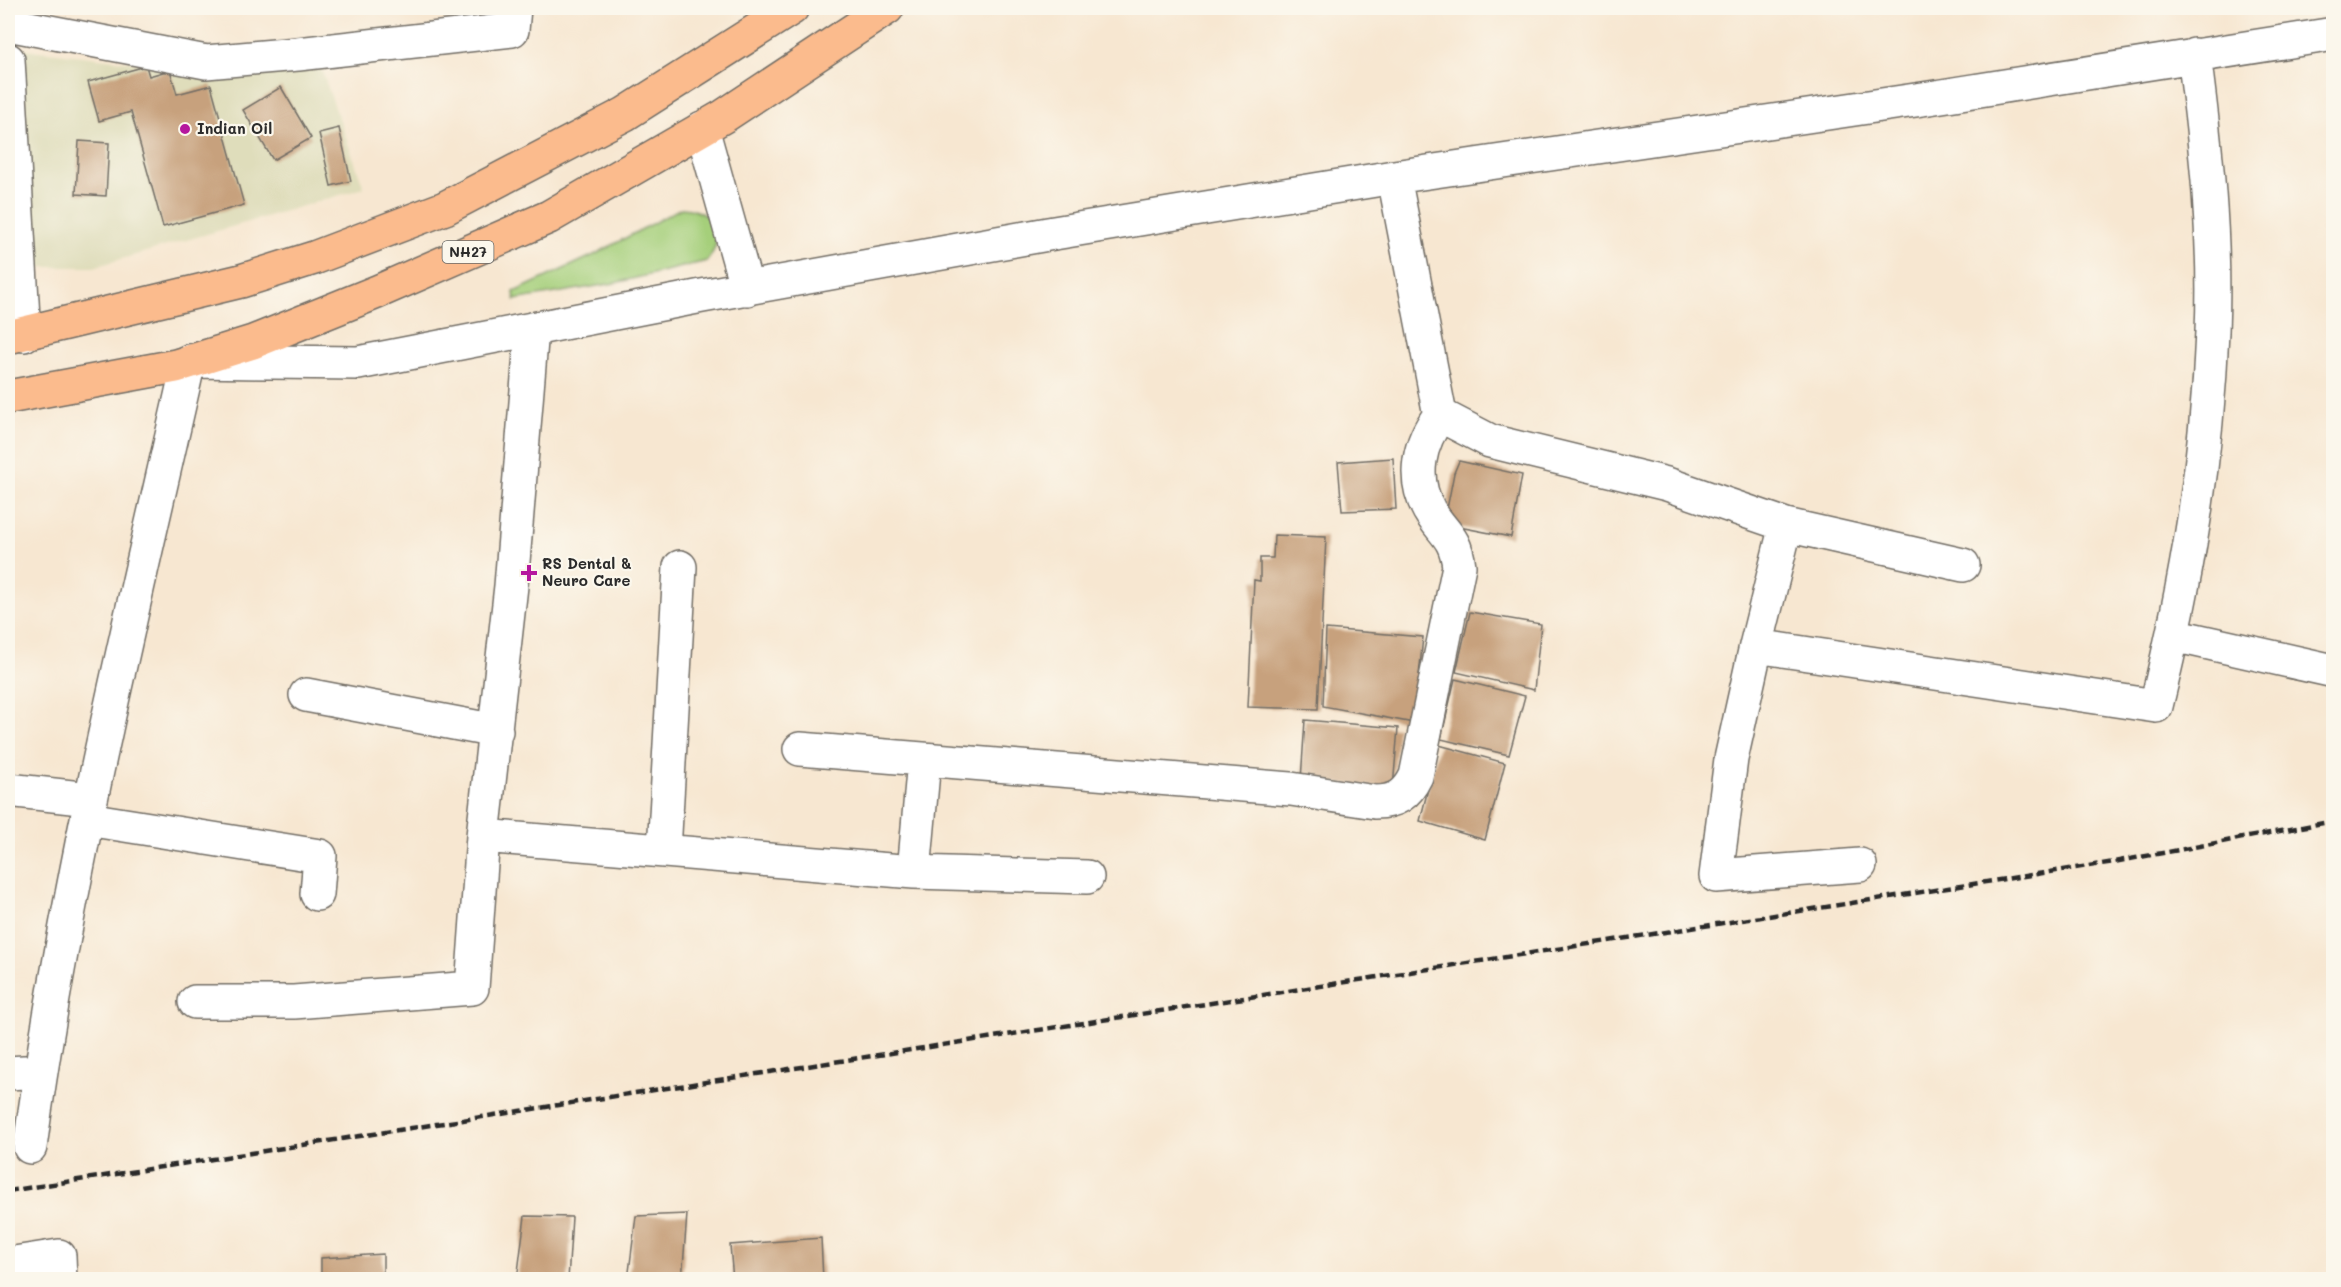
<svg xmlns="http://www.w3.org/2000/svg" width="2341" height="1287" viewBox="0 0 2341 1287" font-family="Mali,sans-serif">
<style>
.built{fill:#dfddbb}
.green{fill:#a5cf7a;stroke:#687d52;stroke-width:1.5}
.building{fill:#c7a17d}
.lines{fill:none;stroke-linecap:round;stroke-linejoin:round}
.minor-casing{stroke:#726d65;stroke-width:36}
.highway-casing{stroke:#726d65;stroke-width:36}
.minor{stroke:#fff;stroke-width:33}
.highway{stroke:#fbbb8d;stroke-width:33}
.rail{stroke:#2b2b2b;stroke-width:4.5;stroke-dasharray:9 4.5;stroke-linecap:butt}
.poi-dot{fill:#b5179e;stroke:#fbf7ec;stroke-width:2}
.labels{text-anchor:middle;stroke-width:4.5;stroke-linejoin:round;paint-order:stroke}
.shield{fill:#fbf7ec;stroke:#696865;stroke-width:1.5}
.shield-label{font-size:14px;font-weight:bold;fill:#2b2b2b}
.poi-label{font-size:15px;font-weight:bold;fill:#2b2b2b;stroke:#fbf7ec;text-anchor:start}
</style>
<rect width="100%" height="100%" fill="#fbf7ec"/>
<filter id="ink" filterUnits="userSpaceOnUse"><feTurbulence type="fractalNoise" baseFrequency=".0167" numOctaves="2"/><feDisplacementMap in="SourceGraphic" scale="12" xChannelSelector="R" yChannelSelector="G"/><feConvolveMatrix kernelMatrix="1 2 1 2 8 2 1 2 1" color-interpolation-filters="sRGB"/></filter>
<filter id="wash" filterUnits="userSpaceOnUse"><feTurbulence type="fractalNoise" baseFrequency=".008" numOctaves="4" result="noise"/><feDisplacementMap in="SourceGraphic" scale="24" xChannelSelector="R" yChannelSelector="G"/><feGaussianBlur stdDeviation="1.35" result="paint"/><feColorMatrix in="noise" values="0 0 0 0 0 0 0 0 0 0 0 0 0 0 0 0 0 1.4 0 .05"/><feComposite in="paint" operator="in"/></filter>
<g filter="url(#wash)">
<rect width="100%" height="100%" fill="#f7e7d1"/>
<path class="built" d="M22 49 208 71 319 63 364 188 94 267H35Z"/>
<path class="green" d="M681 208C712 209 728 235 707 261L615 283 515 300 514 292 594 255Z"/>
<g id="blocks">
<path class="building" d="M146 66 149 76 170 70 177 94 211 85 244 205 163 227 131 112 99 121 88 82Z
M281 87 311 138 273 160 243 110Z
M339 128 351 181 331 186 319 133Z
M79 141 109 143 106 196 76 194Z
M1393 458 1396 509 1342 511 1338 462Z
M1459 461 1522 475 1511 537 1454 526 1446 514 1454 473Z
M1274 535 1326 537 1318 709 1248 707 1254 580 1260 581V558H1273Z
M1470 612 1541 624 1534 690 1456 672Z
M1326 629 1423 637 1414 723 1323 706Z
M1455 679 1525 696 1509 755 1441 739Z
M1305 720 1398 728 1393 788 1301 780Z
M1439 745 1505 763 1485 840 1420 821Z
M687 1214 682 1280H628L636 1216Z
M525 1216 572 1217 568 1280H517Z
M821 1238 823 1280H733L730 1245Z
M383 1254V1280H321V1258Z"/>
</g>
</g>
<g filter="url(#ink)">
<use href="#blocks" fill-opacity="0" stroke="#726d65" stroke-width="1.5"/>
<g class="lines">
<g class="minor-casing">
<path id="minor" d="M8 24 206 62 298 54 512 30 514 8
M8 60 24 335
M702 128 747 289
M1394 177 1440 415 1490 441 1667 484 1786 525 1963 565
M2173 635 2334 671
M1756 646 1786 525
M306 695 496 731
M800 749 1291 789 1375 802C1396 802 1407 795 1416 776L1459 566C1455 535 1443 534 1429 510 1411 477 1419 443 1440 415
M924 760 914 872 1087 877
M8 790 90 799
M87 819 320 856 317 894
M483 836 511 586 532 329
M664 851 680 567
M1860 865 1716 876 1731 759 1756 646 2156 706C2187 580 2207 462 2212 332 2216 239 2206 147 2194 55
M195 1002H294L472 988 483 836 914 872
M8 1073 40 1071
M30 1147C66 882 130 622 189 361L358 363 702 296 1048 234 1394 177 1929 98 2334 34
M8 1264 59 1256 60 1280"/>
</g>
<g class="highway-casing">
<path id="highway" d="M8 337 241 281 314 258 445 208 625 114 792 8
M8 397 176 366 253 342 377 292 549 217 724 116 887 8"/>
</g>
<use href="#minor" class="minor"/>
<use href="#highway" class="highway"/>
<path class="rail" d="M8 1191 2114 862 2334 821"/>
</g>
</g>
<g class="poi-dot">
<circle cx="185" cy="129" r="6"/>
<path d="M526 564h6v6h6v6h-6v6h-6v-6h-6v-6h6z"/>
</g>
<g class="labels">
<rect class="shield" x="442.5" y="241" width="51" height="22" rx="4.5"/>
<g class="shield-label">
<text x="468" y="257">NH27</text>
</g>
<g class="poi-label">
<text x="197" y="134">Indian Oil</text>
<text x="542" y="569">RS Dental &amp;<tspan x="542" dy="17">Neuro Care</tspan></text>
</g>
</g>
<rect width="2341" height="1287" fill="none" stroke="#fbf7ec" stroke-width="30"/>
</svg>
